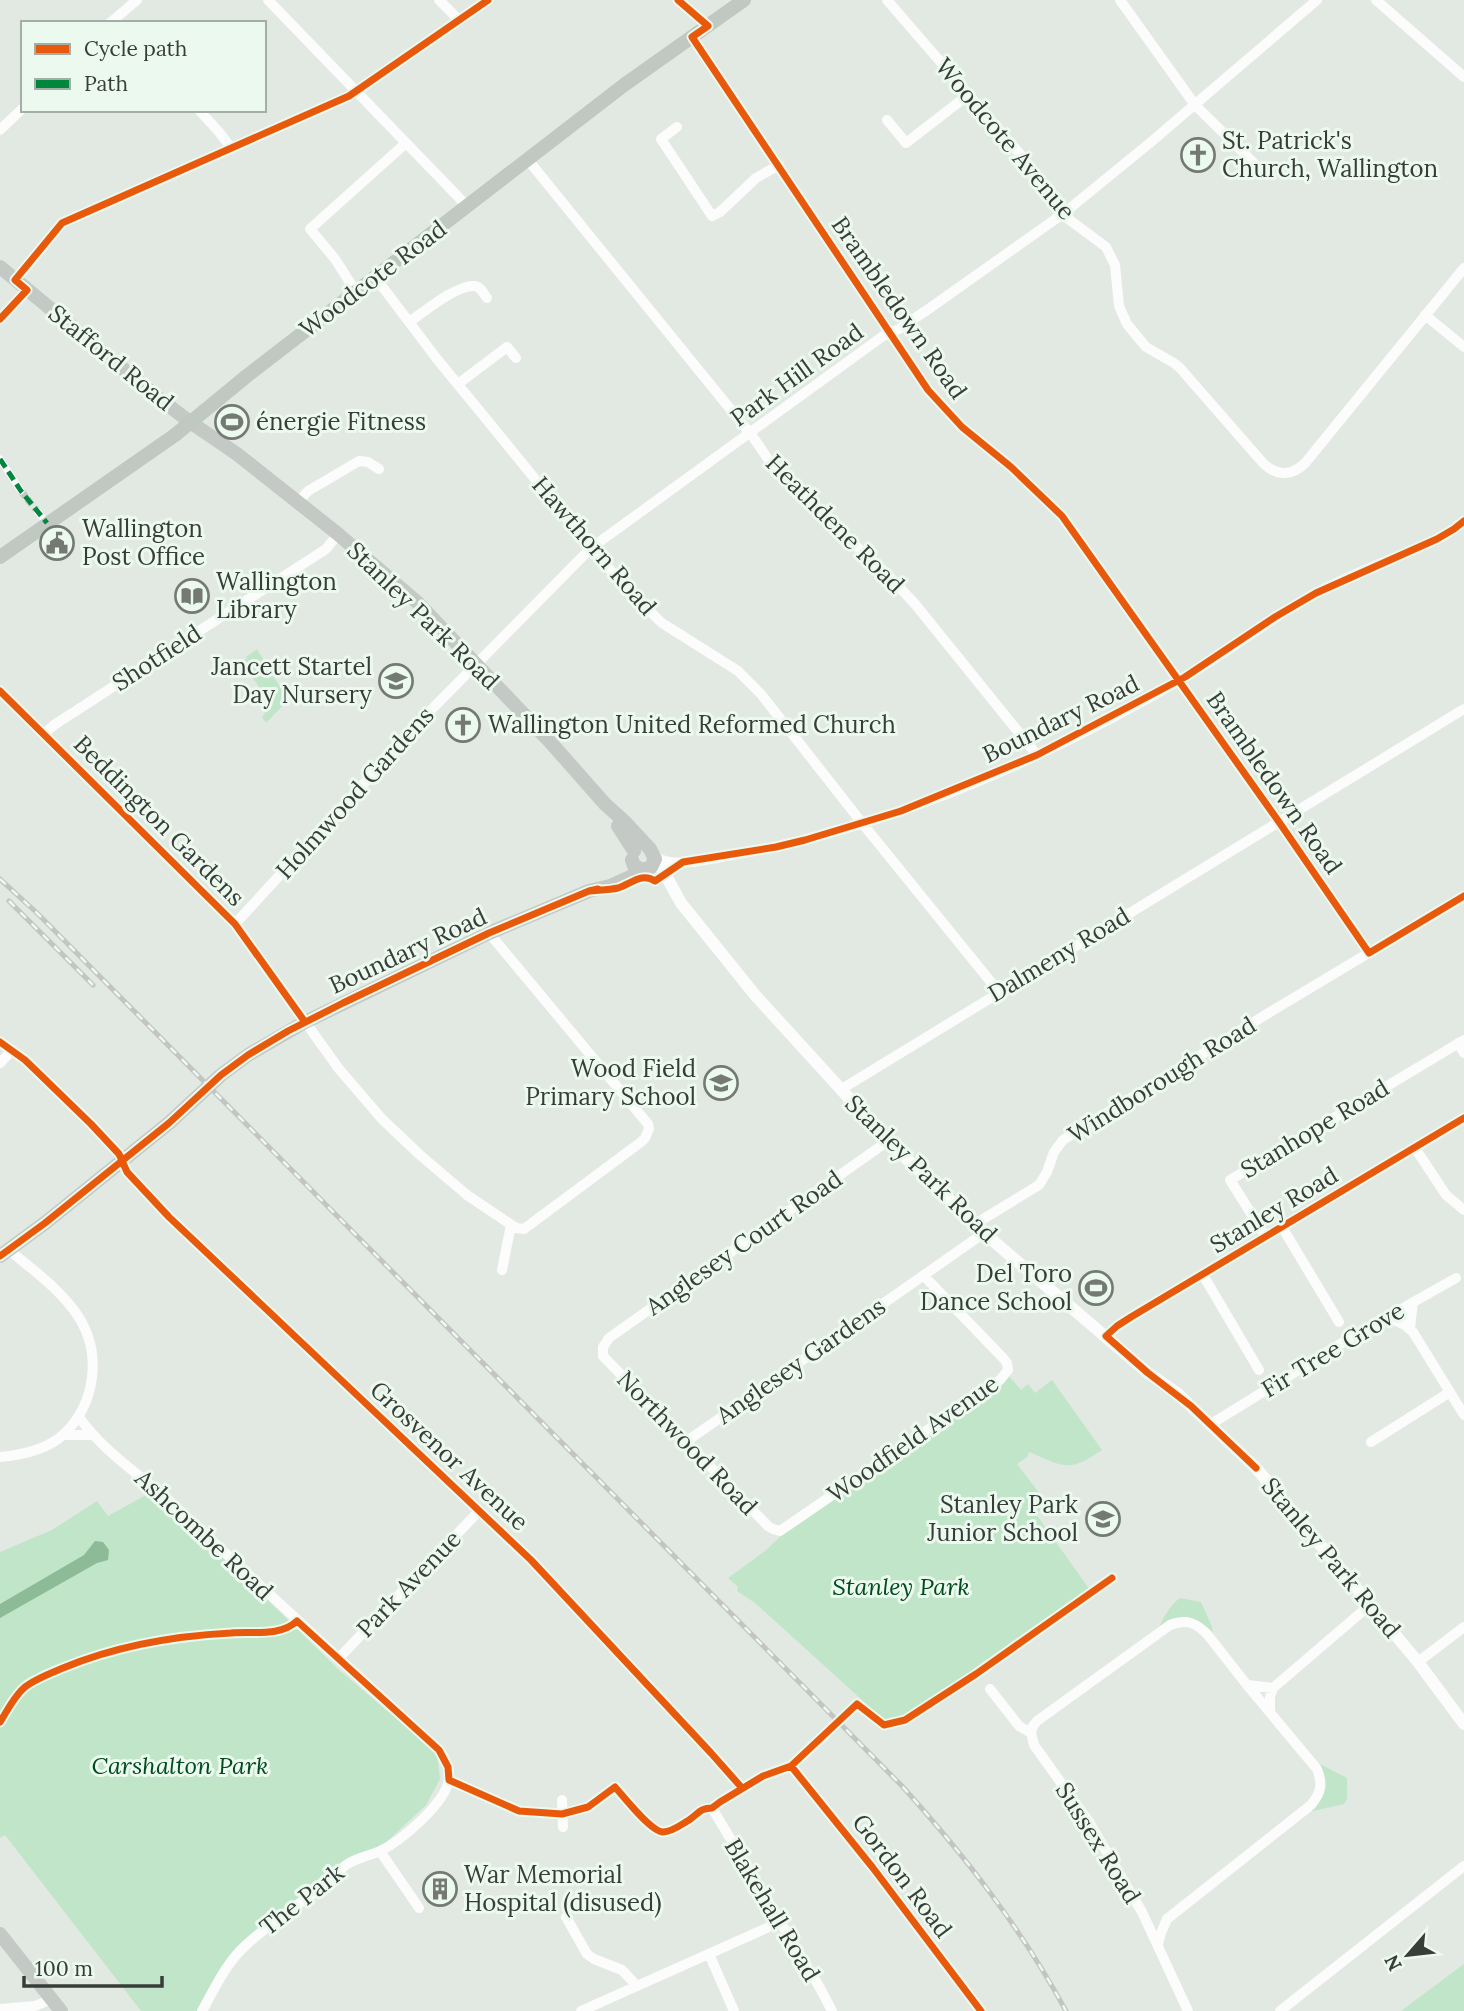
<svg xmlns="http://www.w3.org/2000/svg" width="1464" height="2011" viewBox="0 0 1464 2011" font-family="Lora,serif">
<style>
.green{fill:#c1e5c8}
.water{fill:#8dbb97}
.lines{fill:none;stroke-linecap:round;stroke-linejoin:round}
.pedestrian-tunnel{stroke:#c0c7c1;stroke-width:7;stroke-dasharray:7 3.5;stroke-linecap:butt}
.pedestrian{stroke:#fbfcfb;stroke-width:7}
.minor{stroke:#fbfcfb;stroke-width:10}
.tertiary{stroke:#fbfcfb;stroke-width:12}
.secondary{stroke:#c4c9c6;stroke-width:14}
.primary{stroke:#bfc8c1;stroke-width:14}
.rail-casing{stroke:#c3c4c3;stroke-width:5}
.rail{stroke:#ecf9ee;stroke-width:2.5;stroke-dasharray:8;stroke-linecap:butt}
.quiet{stroke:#00873e;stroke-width:5;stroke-dasharray:10 5;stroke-linecap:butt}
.cycleway-casing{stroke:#ecf9ee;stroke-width:11}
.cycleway{stroke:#e8590c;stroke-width:7}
.labels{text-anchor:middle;stroke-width:6;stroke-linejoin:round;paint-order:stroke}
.street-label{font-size:24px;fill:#383d39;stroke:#ecf9ee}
.poi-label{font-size:24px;fill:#383d39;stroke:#ecf9ee;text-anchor:start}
.park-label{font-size:24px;font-style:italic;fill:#004c1f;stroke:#ecf9ee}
</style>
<rect width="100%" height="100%" fill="#e2e9e3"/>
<path class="green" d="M257 649 288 700 266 723 262 717 271 705 247 669 245 660 247 659 246 657Z
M1007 1374 1021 1390 1028 1384 1035 1393 1052 1380 1102 1450C1068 1473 1065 1467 1029 1452L1027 1457 1017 1464 1048 1504 1036 1514 1090 1590 913 1713 901 1719H883L755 1603 737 1591 738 1587 728 1578 765 1551 781 1536Z
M155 1490 338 1669 432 1749 437 1754 440 1779 426 1805 380 1848 352 1859 254 1936 200 2011H141L5 1835 0 1838V1552L52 1530 97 1501 108 1516Z
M1180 1598 1201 1602 1212 1627 1213 1637 1197 1622 1158 1632C1161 1620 1170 1605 1180 1598Z
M1314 1763 1320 1764 1347 1778V1799L1344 1804 1313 1811 1308 1810 1318 1799Z
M1464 1964V2011H1401Z"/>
<path class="water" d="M95 1541 103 1542 109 1550 108 1560 97 1563 0 1618V1604L84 1555Z"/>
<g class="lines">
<path class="pedestrian-tunnel" d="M21 491 37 511"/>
<path class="pedestrian" d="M0 459 21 491
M37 511 47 523"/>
<path class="minor" d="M268 0 468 207
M439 0 459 20
M678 0 708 26
M887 0 1020 154 1067 218 1106 247 1115 265 1119 306 1127 324 1146 347 1174 363 1180 368 1263 463C1277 477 1293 476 1306 462L1464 268
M1120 0 1195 105 1258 167
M1376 0 1464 77
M110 23 137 0
M692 37 928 390 962 427 1011 467 1062 516 1279 822 1369 953
M199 110 219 132 231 148
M887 120 906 143 968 95
M677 127 661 139 712 216 720 212 756 178 779 165
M0 130 23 108
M528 160 753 437 770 462 802 497 888 575 915 604 1037 755
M375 277 437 359 496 431 591 548 631 593 662 623 738 671 761 694 862 823 999 992
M15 280 62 223 349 96 488 0
M356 292 335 259 310 229 406 143
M1425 315 1464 347
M409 322C424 312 457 284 475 286 481 287 483 293 487 298
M458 384 507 347 516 358
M298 502 308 491 359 461 368 462 379 469
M0 691 235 924 339 1069 382 1119 420 1155 467 1195 516 1228 524 1229 641 1142 645 1138 649 1129 648 1124 489 933
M44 734 54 725 326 549 338 534
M655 856C672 870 716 858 737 854 893 827 1051 756 1187 676 1231 650 1271 618 1316 593 1355 572 1397 558 1437 539L1454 529 1464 521
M235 924 431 710 591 548 883 336 899 329 930 308 1064 213 1151 142 1317 0
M0 1042 25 1060 91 1124 119 1154 127 1172 169 1217 531 1560 711 1753 742 1788
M1458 1043 1464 1053
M0 1063 12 1050
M840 1090 1464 709
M888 1141 609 1338 603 1347V1356L768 1526 773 1529 780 1531 1000 1380 1008 1370 1007 1363 1003 1358 924 1276
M1415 1148 1446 1195 1464 1210
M975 1224 1039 1185 1047 1172 1054 1152 1063 1140 1270 1012 1464 896
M1282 1227 1339 1322
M1266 1237 1230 1180 1464 1040
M502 1270 511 1225
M1203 1275 1259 1370
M1387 1317 1405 1325 1413 1332 1464 1415
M1410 1328 1413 1302
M1106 1336 1117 1326 1131 1317 1464 1118
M79 1417C104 1453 144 1477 176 1507 263 1589 351 1669 439 1750 445 1758 450 1769 449 1779 446 1803 401 1841 380 1851 369 1856 356 1858 346 1865 339 1870 333 1878 327 1883 300 1904 271 1922 246 1945 226 1963 215 1988 202 2011
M1211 1424 1350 1338 1456 1278
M63 1435H92
M687 1441 984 1233
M1371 1442 1450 1392
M0 1457C22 1455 48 1449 64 1434 96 1403 102 1353 78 1316 61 1290 33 1270 9 1250
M339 1658 479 1511
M1418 1662 1464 1627
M1247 1685 1273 1688 1371 1604
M990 1689 1019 1726 1031 1733 1034 1745 1089 1822 1142 1912 1188 2011
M1270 1712V1697L1273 1688
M1031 1733 1033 1726 1037 1721 1170 1625C1186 1619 1195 1622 1207 1634L1247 1685 1317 1769C1323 1784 1321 1793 1311 1805L1167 1919 1161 1933 1158 1944
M824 1736 791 1766 763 1776 720 1802 712 1808 820 1988 832 2011
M791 1766 873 1868 981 2011
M449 1780 519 1811 562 1814
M562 1800 563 1827
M380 1851 419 1908
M566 1917 587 1954 594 1959 622 1970 637 1986
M709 1954 734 2011
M0 2009 35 2006 52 1999
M581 2011 780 1922
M1280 2011 1464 1866"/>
<path class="tertiary" d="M654 863 659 866 665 874 681 903 755 995 888 1141 984 1233 1148 1373 1178 1394 1256 1468 1418 1662 1464 1724"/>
<path class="secondary" d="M0 267 156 396 190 422 237 454 338 534 418 603 552 744 605 804 625 822 650 849 655 859 651 867 643 870 634 866 632 860
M618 826 634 851
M0 1256 45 1223 169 1123 221 1075 248 1055 305 1022 489 933 589 891 610 886 632 876 640 870
M0 1934 61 2011"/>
<path class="primary" d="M0 557 175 435 248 375 624 85 744 0"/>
<g class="rail-casing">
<path id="rail" d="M0 879 37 913 902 1786C965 1856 1021 1928 1066 2011
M9 901 93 985"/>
</g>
<use href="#rail" class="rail"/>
<path class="quiet" d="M0 459 21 491 47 523"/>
<g class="cycleway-casing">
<path id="cycleway" d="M678 0 708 26 692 37 928 390 962 427 1011 467 1062 516 1279 822 1369 953 1464 896
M0 319 27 290 15 280 62 223 349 96 488 0
M0 691 235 924 305 1022
M589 891C598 890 609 890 618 888 631 884 642 872 655 881L683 862 776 847 805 840 901 811 1037 755 1185 677 1275 617 1316 593 1437 539 1454 529 1464 521
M0 1042 25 1060 91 1124 119 1154 127 1172 169 1217 531 1560 711 1753 742 1788
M0 1256 45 1223 169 1123 221 1075 248 1055 288 1031 343 1003 489 933 589 891 598 889
M1256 1468 1191 1406 1148 1373 1106 1336 1117 1326 1131 1317 1464 1118
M0 1722C7 1711 15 1695 25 1687 35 1679 51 1673 63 1668 116 1646 173 1636 231 1633 253 1631 280 1637 297 1621L439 1750 448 1767 449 1780 519 1811 562 1814 588 1807 615 1787C624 1797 651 1832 663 1832 672 1832 682 1824 689 1820 698 1814 700 1808 712 1808L720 1802 763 1776 791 1766 857 1704 884 1725 905 1720 976 1674 1112 1578
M791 1766 873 1868 981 2011"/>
</g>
<use href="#cycleway" class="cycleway"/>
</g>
<defs>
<g id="church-ring" transform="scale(1.75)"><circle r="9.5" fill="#ecf9ee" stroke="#747974" stroke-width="1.5"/><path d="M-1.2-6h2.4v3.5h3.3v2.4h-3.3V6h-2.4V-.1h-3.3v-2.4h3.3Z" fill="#747974"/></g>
<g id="stadium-ring" transform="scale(1.75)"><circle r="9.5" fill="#ecf9ee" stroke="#747974" stroke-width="1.5"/><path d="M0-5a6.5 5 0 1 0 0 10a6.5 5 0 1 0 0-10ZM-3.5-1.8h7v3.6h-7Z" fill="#747974"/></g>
<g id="civic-ring" transform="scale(1.75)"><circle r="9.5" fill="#ecf9ee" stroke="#747974" stroke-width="1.5"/><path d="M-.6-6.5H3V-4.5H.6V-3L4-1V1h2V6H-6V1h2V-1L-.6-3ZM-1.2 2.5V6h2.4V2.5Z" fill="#747974"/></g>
<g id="library-ring" transform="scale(1.75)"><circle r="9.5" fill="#ecf9ee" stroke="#747974" stroke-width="1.5"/><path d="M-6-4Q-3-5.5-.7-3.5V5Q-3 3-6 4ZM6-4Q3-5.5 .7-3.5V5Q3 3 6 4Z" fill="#747974"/></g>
<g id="school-ring" transform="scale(1.75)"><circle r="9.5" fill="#ecf9ee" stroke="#747974" stroke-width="1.5"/><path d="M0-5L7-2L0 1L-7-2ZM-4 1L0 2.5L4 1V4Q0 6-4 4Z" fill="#747974"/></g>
<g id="building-ring" transform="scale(1.75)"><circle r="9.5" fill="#ecf9ee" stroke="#747974" stroke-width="1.5"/><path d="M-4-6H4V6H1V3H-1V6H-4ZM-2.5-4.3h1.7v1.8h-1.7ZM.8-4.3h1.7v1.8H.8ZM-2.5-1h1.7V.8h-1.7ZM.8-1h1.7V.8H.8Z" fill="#747974"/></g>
</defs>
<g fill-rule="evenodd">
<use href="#church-ring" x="1198" y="155"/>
<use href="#stadium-ring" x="232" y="422"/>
<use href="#civic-ring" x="57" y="543"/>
<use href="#library-ring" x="192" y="596"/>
<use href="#school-ring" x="396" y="681"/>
<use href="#church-ring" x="463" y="725"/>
<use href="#school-ring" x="721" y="1083"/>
<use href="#stadium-ring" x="1096" y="1288"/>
<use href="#school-ring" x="1103" y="1519"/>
<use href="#building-ring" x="440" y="1889"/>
</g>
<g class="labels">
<g class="street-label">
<text transform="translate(1005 139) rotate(50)" y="8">Woodcote Avenue</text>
<text transform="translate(373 279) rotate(-37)" y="8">Woodcote Road</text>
<text transform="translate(899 308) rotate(55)" y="8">Brambledown Road</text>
<text transform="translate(111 358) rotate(39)" y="8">Stafford Road</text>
<text transform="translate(797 375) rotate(-36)" y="8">Park Hill Road</text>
<text transform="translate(835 524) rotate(45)" y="8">Heathdene Road</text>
<text transform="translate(594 546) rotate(49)" y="8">Hawthorn Road</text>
<text transform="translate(423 616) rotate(44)" y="8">Stanley Park Road</text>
<text transform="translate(157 658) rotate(-33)" y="8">Shotfield</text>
<text transform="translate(1061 719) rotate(-26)" y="8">Boundary Road</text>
<text transform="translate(1274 783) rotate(55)" y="8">Brambledown Road</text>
<text transform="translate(355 793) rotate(-48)" y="8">Holmwood Gardens</text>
<text transform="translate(159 821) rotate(45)" y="8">Beddington Gardens</text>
<text transform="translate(408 951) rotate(-25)" y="8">Boundary Road</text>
<text transform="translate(1059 955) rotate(-31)" y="8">Dalmeny Road</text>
<text transform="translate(1162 1080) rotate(-32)" y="8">Windborough Road</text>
<text transform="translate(1315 1129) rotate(-31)" y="8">Stanhope Road</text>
<text transform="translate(921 1169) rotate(44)" y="8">Stanley Park Road</text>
<text transform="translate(1274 1210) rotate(-31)" y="8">Stanley Road</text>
<text transform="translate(744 1243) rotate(-35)" y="8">Anglesey Court Road</text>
<text transform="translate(1333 1350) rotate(-31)" y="8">Fir Tree Grove</text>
<text transform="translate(801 1361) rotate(-35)" y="8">Anglesey Gardens</text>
<text transform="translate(913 1439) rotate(-35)" y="8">Woodfield Avenue</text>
<text transform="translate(687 1443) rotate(46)" y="8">Northwood Road</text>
<text transform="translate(449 1456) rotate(43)" y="8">Grosvenor Avenue</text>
<text transform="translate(204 1535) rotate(43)" y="8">Ashcombe Road</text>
<text transform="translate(1331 1558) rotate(50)" y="8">Stanley Park Road</text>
<text transform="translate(409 1584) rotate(-46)" y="8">Park Avenue</text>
<text transform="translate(1098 1843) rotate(58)" y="8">Sussex Road</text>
<text transform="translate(902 1876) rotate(53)" y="8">Gordon Road</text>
<text transform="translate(302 1900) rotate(-38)" y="8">The Park</text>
<text transform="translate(772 1910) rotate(59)" y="8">Blakehall Road</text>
</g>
<g class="poi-label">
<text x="1222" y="149">St. Patrick's<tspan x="1222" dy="28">Church, Wallington</tspan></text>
<text x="256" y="430">énergie Fitness</text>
<text x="82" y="537">Wallington<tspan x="82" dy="28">Post Office</tspan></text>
<text x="216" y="590">Wallington<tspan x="216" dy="28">Library</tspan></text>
<text x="372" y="675" text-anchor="end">Jancett Startel<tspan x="372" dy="28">Day Nursery</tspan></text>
<text x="488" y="733">Wallington United Reformed Church</text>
<text x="696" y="1077" text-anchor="end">Wood Field<tspan x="696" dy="28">Primary School</tspan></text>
<text x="1072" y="1282" text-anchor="end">Del Toro<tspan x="1072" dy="28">Dance School</tspan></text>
<text x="1078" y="1513" text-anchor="end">Stanley Park<tspan x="1078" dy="28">Junior School</tspan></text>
<text x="464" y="1883">War Memorial<tspan x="464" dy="28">Hospital (disused)</tspan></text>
</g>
<g class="park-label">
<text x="901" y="1595">Stanley Park</text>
<text x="180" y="1774">Carshalton Park</text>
</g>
</g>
<rect x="21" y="21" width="245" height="91" fill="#ecf9ee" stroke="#a4aea6" stroke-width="2"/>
<rect x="35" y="44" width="35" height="10" fill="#e8590c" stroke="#a4aea6" stroke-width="2"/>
<text x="84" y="56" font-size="21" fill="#383d39">Cycle path</text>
<rect x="35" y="79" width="35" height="10" fill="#00873e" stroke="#a4aea6" stroke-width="2"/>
<text x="84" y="91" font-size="21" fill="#383d39">Path</text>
<g transform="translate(1408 1955) rotate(242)" stroke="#ecf9ee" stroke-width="5" paint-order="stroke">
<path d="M0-5L12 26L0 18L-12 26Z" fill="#383d39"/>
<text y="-10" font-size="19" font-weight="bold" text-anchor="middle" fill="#383d39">N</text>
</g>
<path d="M24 1976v10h138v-10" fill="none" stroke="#383d39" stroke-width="3.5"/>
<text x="35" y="1976" font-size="21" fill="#383d39" stroke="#ecf9ee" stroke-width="5" paint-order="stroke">100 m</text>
</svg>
